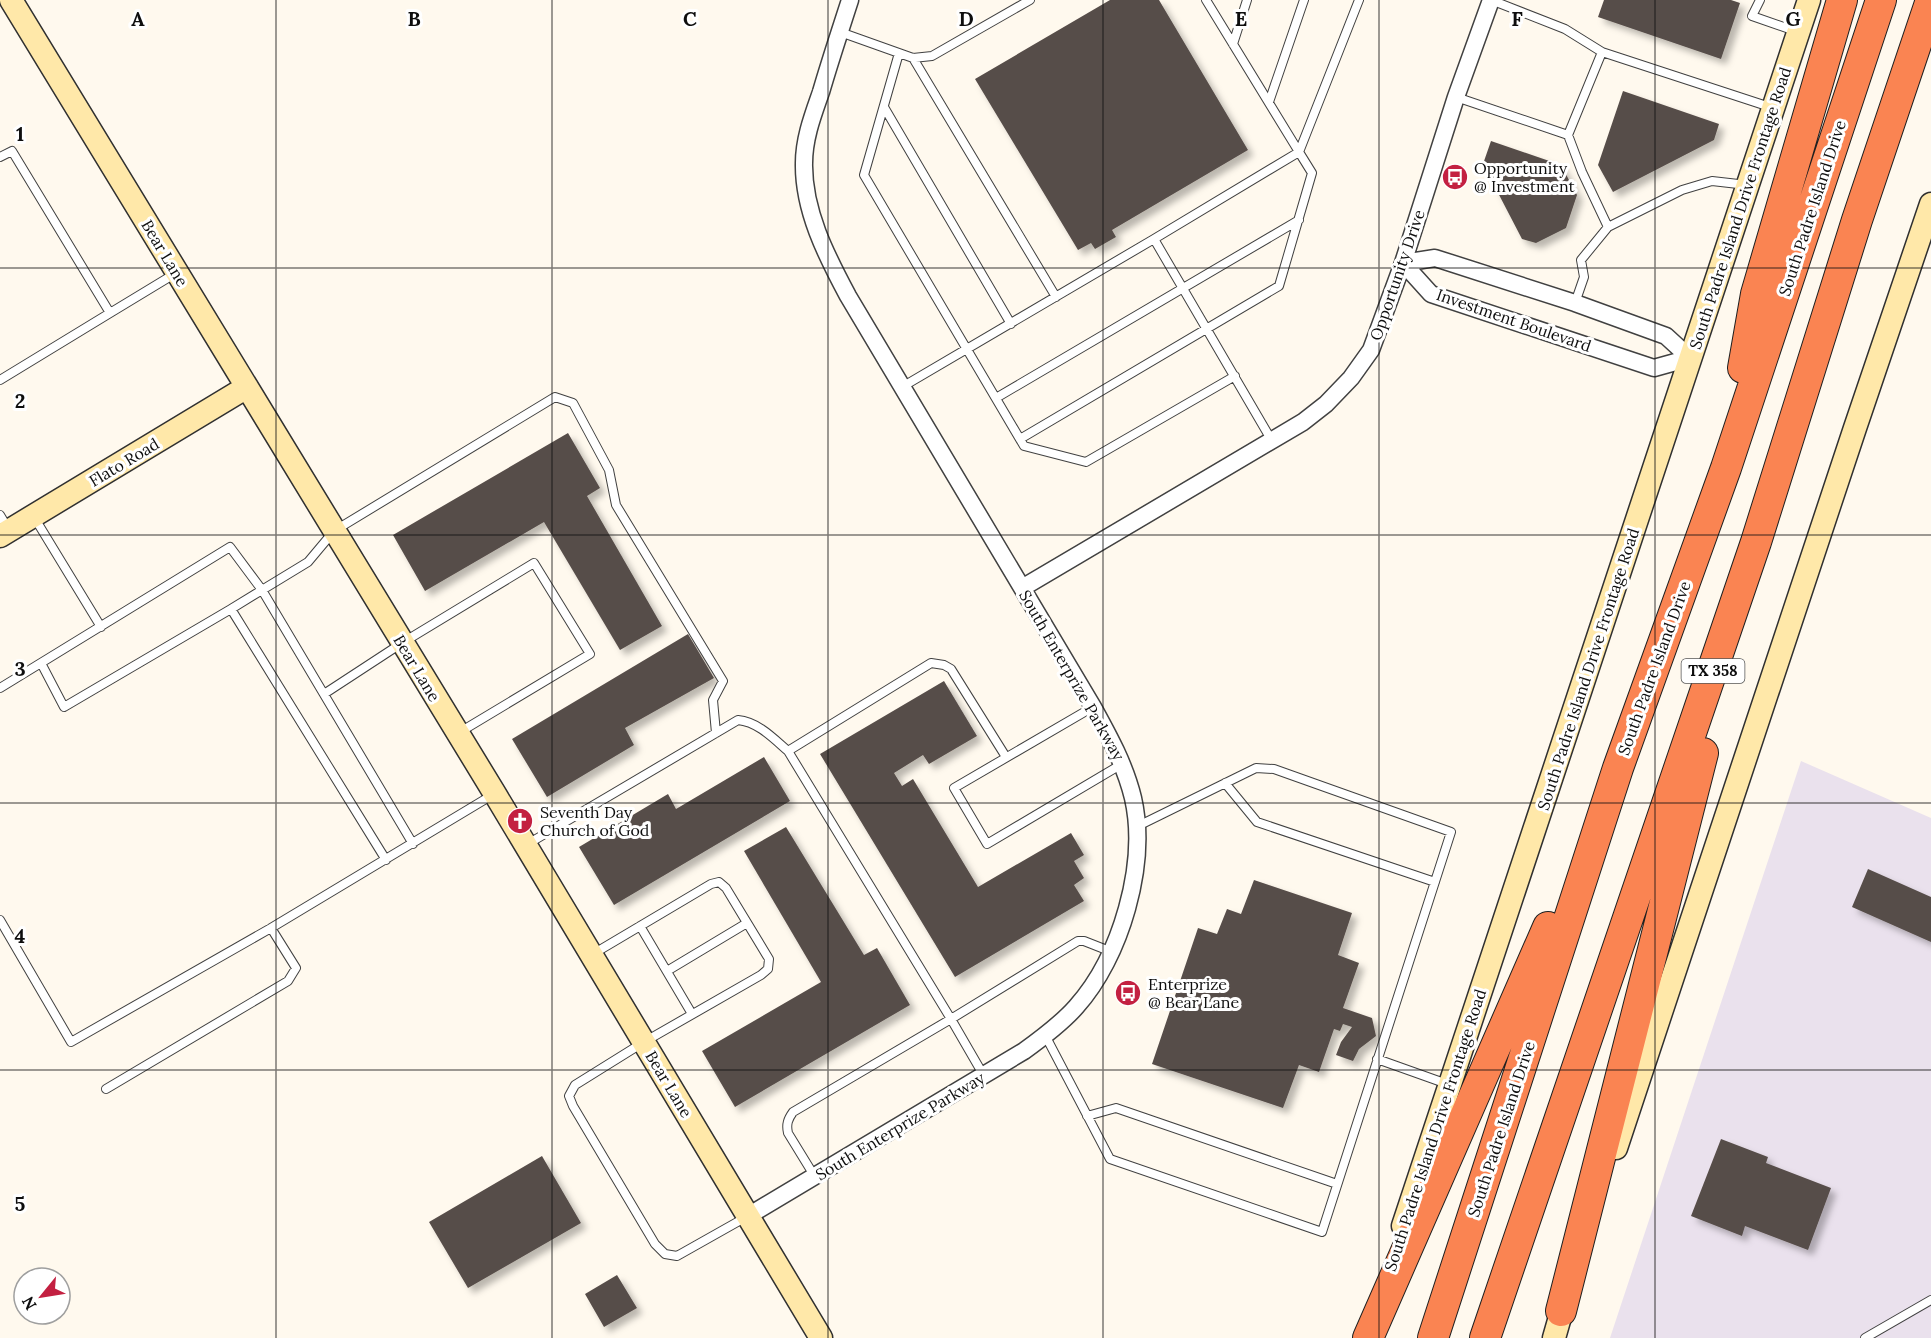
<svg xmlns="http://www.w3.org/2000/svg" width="1931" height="1338" viewBox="0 0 1931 1338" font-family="Lora,serif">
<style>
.industrial{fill:#eae1ed}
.building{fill:#574d49;filter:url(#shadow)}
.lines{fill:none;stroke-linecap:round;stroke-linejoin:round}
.lane-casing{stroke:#414141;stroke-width:10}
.street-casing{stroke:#414141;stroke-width:19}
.secondary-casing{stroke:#303030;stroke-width:25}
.highway-casing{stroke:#1f1f1f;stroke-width:32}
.lane{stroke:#fff;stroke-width:8}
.street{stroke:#fff;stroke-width:16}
.secondary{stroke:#ffe8a9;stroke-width:22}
.highway{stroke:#fa8452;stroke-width:30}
.grid{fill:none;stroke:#0e0e0e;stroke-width:1.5;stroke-opacity:0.55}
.labels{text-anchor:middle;stroke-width:6;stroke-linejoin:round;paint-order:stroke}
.shield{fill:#fff;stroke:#565656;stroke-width:1.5}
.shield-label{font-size:15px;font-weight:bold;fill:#0e0e0e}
.poi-label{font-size:16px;fill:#0e0e0e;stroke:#fff;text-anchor:start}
.street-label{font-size:16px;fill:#0e0e0e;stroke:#fff}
.grid-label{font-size:20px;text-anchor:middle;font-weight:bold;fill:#0e0e0e;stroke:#fff;stroke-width:6;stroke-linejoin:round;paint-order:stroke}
</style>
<defs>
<filter id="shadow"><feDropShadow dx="5.5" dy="5.5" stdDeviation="3" flood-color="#0004"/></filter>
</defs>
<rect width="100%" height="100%" fill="#fff9ee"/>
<path class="industrial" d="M1801 761 1931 818V1338H1610Z"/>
<path class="building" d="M1110 0H1159L1248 150 1112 230 1116 237 1095 249 1091 243 1078 250 975 79Z
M1604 0H1731L1740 3 1721 59 1598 17Z
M1623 91 1719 124 1714 140 1613 192 1598 165Z
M1491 141 1561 165 1577 195 1566 228 1536 243 1522 239 1483 164Z
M568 433 600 488 587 496 662 626 620 650 544 522 425 591 393 535Z
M688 634 714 678 625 728 634 745 547 797 512 739Z
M944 681 977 736 929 764 923 755 894 773 902 786 913 779 978 887 1071 833 1084 855 1074 861 1084 878 1074 885 1084 901 955 977 820 754Z
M764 757 790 801 614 905 579 847 668 794 676 809Z
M786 827 864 955 877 948 910 1005 735 1107 702 1051 821 982 744 851Z
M1868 869 1931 897V942L1852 907Z
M1254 880 1352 913 1338 955 1359 963 1343 1008 1372 1018 1376 1036 1359 1049 1353 1061 1336 1055 1341 1042 1352 1027 1343 1024 1340 1031 1334 1029 1319 1072 1299 1065 1283 1108 1152 1064 1198 928 1217 934 1227 909 1241 914Z
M1721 1139 1768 1157 1766 1163 1831 1188 1808 1250 1745 1226 1742 1236 1691 1216Z
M542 1156 581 1223 468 1288 429 1222Z
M617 1275 637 1308 604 1327 585 1294Z"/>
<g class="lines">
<g class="lane-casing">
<path id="lane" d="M1206 0 1299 152 1154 239 1272 441
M1491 0 1565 29 1602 52
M1760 0 1752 16 1798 32
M840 32 913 58 932 56 1030 0
M1233 44 1247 0
M899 53 864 175 1024 446 1086 462 1235 376
M913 58 1056 297
M1456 97 1568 135 1582 172 1608 227
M1269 102 1304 0
M884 107 1011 324
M1568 135 1602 52 1773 108
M0 157 12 151 110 313 0 380
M1575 303 1584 277 1581 260 1608 227 1682 190 1712 181 1747 185
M110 313 176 273
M902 387 1154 239
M996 398 1299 220
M1020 439 1279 286 1312 173 1299 152 1359 0
M0 515 9 530
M34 517 101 627
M41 663 64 707 231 609
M0 688 230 547 262 590 308 562 334 531 555 397 573 403 609 470 616 505 723 681 713 700 716 733
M324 694 402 643 534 563 590 654 460 732
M1093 707 954 788 987 844 1122 764
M1006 757 951 669 944 665 931 663 788 751 951 1019 1078 941H1084L1112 952
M1225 783 1257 822 1435 882
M526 845 738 720C758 722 773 738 788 751
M386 860 231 609 262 590 413 844
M0 920 71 1042 271 928 494 794
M640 926 692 1014
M593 954 711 884 719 882 726 888 769 959 768 969 761 975 644 1042 575 1085 569 1096 573 1106 655 1244 665 1254 677 1256 748 1216
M667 971 747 923
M1045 1035 1110 1159 1322 1232 1451 832 1274 769 1256 768 1138 826
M1377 1059 1450 1085
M106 1089 288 981 296 968 271 928
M1087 1116 1116 1108 1337 1184
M815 1177 788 1133C786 1124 788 1119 793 1112L951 1019 984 1076
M1865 1338 1931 1300"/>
</g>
<g class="street-casing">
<path id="street" d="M1435 258 1575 303 1666 336 1690 358 1654 368 1431 294 1403 263Z
M1022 588 1303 422 1326 404 1351 378 1371 350 1403 263 1456 97 1491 0
M748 1216 1024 1051C1042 1038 1061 1024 1076 1007 1121 957 1148 864 1133 798 1125 765 1109 736 1093 707L848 296C826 255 803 210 804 163 804 138 813 115 821 92 830 61 840 31 850 0"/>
</g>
<g class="secondary-casing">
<path id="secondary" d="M11 0 495 794 821 1338
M0 536 247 387
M1616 1148 1855 428 1931 204
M1403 1226 1809 0
M1554 1338 1566 1296"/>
</g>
<g class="highway-casing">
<path id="highway" d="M1743 368 1756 294 1842 0
M1561 1311 1703 753
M1368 1338 1548 927
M1433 1338 1618 768 1726 468 1881 0
M1485 1338 1756 542 1857 220 1931 0"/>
</g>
<use href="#lane" class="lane"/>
<use href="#street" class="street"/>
<use href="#secondary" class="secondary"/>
<use href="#highway" class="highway"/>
</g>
<path class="grid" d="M276 0V1338M552 0V1338M828 0V1338M1103 0V1338M1379 0V1338M1655 0V1338M0 268H1931M0 535H1931M0 803H1931M0 1070H1931"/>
<defs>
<g id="bus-disc" transform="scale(1.35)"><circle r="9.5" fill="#c32041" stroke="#fff"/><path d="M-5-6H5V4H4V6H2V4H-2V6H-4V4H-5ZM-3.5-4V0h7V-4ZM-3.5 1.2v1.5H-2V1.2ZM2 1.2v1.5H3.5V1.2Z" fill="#fff"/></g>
<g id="church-disc" transform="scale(1.35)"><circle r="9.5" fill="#c32041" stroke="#fff"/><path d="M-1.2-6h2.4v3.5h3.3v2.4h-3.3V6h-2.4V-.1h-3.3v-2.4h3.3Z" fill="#fff"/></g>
</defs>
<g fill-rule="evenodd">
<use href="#bus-disc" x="1455" y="177"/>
<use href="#church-disc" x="520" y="821"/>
<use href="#bus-disc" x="1128" y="993"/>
</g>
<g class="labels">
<rect class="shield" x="1681.5" y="659" width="63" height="24" rx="4.5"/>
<g class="shield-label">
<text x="1713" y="676">TX 358</text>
</g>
<g class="poi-label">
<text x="1474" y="174">Opportunity<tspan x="1474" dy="18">@ Investment</tspan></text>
<text x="540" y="818">Seventh Day<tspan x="540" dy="18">Church of God</tspan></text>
<text x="1148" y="990">Enterprize<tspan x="1148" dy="18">@ Bear Lane</tspan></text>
</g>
<g class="street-label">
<text transform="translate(1740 208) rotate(-72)" y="6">South Padre Island Drive Frontage Road</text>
<text transform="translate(1812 208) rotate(-72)" y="6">South Padre Island Drive</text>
<text transform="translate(165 253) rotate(59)" y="6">Bear Lane</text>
<text transform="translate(1397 275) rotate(-71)" y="6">Opportunity Drive</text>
<text transform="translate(1514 320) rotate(19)" y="6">Investment Boulevard</text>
<text transform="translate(124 462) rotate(-31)" y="6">Flato Road</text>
<text transform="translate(417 668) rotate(59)" y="6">Bear Lane</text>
<text transform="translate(1654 668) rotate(-70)" y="6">South Padre Island Drive</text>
<text transform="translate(1588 669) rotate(-72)" y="6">South Padre Island Drive Frontage Road</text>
<text transform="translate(1072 675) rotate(60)" y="6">South Enterprize Parkway</text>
<text transform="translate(669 1084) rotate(59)" y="6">Bear Lane</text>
<text transform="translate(900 1126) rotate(-31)" y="6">South Enterprize Parkway</text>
<text transform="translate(1501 1129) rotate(-72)" y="6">South Padre Island Drive</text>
<text transform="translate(1435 1130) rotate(-72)" y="6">South Padre Island Drive Frontage Road</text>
</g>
</g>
<g class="grid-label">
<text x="138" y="26">A</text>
<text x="414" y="26">B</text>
<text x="690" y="26">C</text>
<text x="966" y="26">D</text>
<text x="1241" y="26">E</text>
<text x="1517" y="26">F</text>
<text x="1793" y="26">G</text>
<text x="20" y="141">1</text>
<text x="20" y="408">2</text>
<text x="20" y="676">3</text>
<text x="20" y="943">4</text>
<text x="20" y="1211">5</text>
</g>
<g transform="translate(42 1296) rotate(240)"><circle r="28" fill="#ffffff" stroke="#9f9f9f" stroke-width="1.5"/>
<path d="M0-4.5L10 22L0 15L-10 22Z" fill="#c32041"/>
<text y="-9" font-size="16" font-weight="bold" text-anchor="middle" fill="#0e0e0e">N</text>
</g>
</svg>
